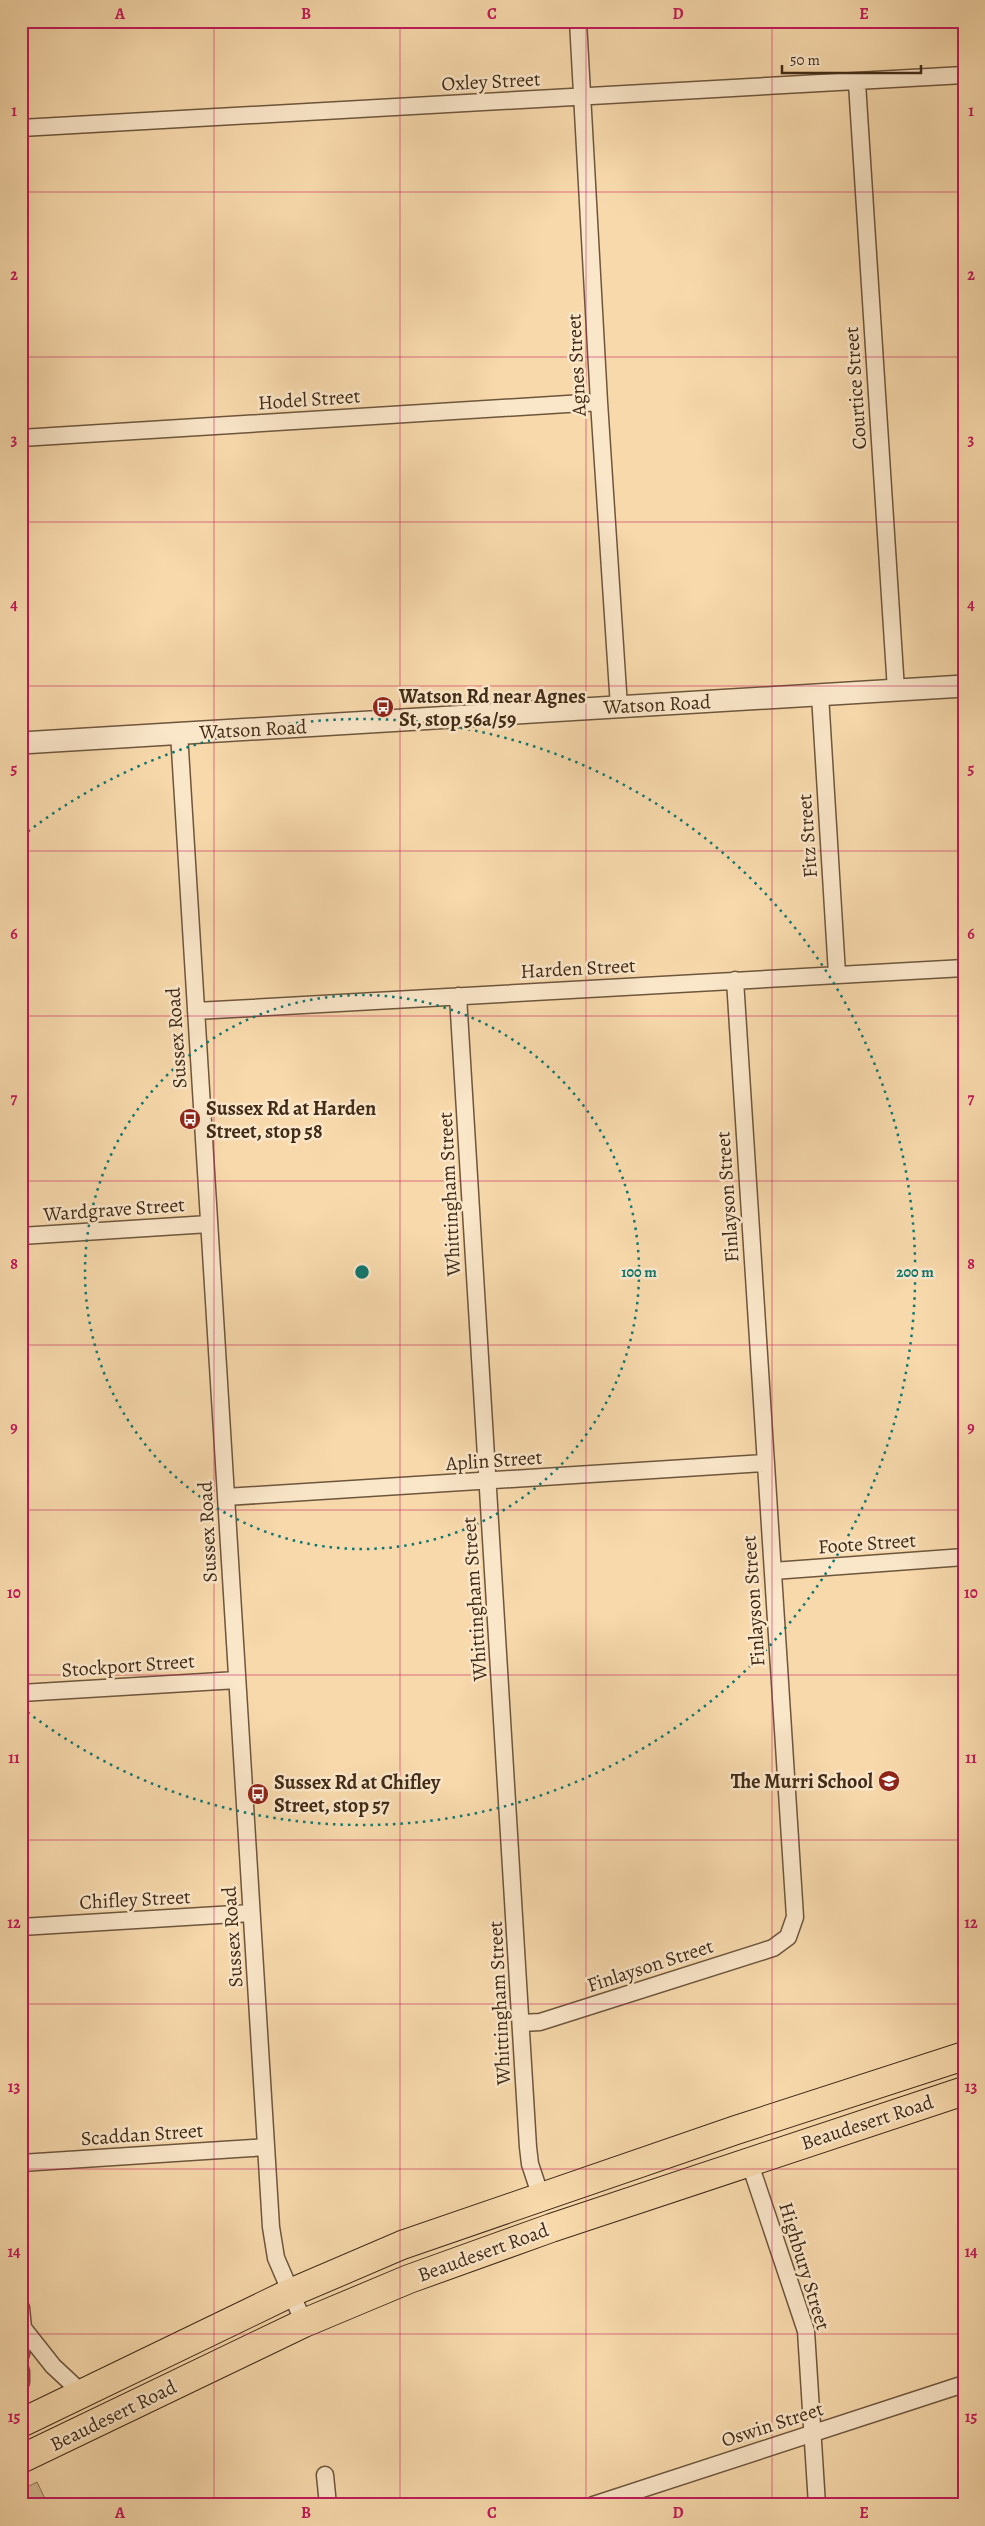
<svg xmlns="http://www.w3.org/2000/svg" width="985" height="2526" viewBox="0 0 985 2526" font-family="Alegreya,serif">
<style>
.green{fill:#d8bb93;stroke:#8c7356}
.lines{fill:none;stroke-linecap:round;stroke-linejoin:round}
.minor-casing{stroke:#6e563d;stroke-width:19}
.tertiary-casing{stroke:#6e563d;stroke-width:24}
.trunk-casing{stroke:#412b18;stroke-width:30}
.path{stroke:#412b18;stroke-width:3;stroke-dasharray:4 2.5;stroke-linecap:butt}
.minor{stroke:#fae6c9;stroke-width:16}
.tertiary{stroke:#fae6c9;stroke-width:21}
.trunk{stroke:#f7d9ac;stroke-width:28}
.grid{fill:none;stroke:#c2185b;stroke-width:1;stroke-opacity:0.55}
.ring{fill:none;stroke:#0f766e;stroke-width:2.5;stroke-dasharray:2.5 5}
.labels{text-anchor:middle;stroke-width:5;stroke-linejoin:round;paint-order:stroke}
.street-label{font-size:20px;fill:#412b18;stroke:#fae6c9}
.poi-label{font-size:20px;font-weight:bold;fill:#412b18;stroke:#fae6c9;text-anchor:start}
.centre{fill:#0f766e;stroke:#fae6c9;stroke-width:2.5}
.ring-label{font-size:15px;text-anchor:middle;font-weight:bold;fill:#0f766e;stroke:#fae6c9;stroke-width:5;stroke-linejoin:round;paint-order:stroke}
.neatline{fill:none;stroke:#c2185b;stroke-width:2}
.grid-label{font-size:16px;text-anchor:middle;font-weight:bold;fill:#c2185b}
</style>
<rect width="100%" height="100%" fill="#f7d9ac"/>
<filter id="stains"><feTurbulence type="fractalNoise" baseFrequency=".004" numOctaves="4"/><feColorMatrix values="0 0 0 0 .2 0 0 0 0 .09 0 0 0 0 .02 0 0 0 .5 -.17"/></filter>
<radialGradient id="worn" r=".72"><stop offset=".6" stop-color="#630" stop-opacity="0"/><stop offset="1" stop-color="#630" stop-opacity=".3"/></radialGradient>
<path class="green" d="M37 2482 48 2505H29L27 2502H21V2490Z"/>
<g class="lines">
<g class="minor-casing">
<path id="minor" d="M578 21 599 402 619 707
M857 83 896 690
M21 128 964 75
M21 438 599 402
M820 695 837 974
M179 733 271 2227 276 2258 304 2323
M458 996 528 2147 530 2164 541 2197
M196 1011 964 968
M21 1236 209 1224
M226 1497 765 1463
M773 1571 964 1557
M21 1693 237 1680
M21 1927 251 1913
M522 2023 540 2022 773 1948 788 1937 795 1917 735 980
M749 2161 806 2331 817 2505
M21 2163 266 2147
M21 2308 23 2328 21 2354
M23 2328 53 2366 82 2393
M21 2371V2382
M325 2475 328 2505
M593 2505 964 2384"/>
</g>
<g class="tertiary-casing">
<path id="tertiary" d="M21 743 964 686"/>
</g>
<g class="trunk-casing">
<path id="trunk" d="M21 2423 290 2293 402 2245 736 2130 964 2056
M21 2459 304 2323 409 2279 551 2228 964 2091"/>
</g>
<path class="path" d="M21 2498 36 2500 39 2505"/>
<use href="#minor" class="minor"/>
<use href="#tertiary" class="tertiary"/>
<use href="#trunk" class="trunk"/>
</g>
<path class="grid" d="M214 21V2505M400 21V2505M586 21V2505M772 21V2505M21 192H964M21 357H964M21 522H964M21 686H964M21 851H964M21 1016H964M21 1181H964M21 1345H964M21 1510H964M21 1675H964M21 1840H964M21 2004H964M21 2169H964M21 2334H964"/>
<g class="ring">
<circle cx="362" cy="1272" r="277"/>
<path d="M22 836A553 553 0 1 1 22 1708"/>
</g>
<defs>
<g id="bus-disc" transform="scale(1.125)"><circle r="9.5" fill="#8f2418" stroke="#fae6c9"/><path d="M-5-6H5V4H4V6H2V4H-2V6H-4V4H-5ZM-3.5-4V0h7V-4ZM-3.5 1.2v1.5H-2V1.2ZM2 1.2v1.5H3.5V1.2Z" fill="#fff"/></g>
<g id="school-disc" transform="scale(1.125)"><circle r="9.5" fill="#8f2418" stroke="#fae6c9"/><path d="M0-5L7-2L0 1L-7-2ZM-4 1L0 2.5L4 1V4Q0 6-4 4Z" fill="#fff"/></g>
</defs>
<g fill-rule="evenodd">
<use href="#bus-disc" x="383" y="707"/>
<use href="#bus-disc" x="190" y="1119"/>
<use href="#school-disc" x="889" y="1781"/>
<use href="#bus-disc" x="258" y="1794"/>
</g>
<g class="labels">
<g class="street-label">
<text transform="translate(491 81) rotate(-3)" y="7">Oxley Street</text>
<text transform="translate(576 365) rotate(-93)" y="7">Agnes Street</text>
<text transform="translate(855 388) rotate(-94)" y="7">Courtice Street</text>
<text transform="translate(309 399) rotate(-4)" y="7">Hodel Street</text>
<text transform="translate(657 704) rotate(-3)" y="7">Watson Road</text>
<text transform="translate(253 729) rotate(-3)" y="7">Watson Road</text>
<text transform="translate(807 836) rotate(-94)" y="7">Fitz Street</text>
<text transform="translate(578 968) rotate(-3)" y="7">Harden Street</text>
<text transform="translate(176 1038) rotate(-94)" y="7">Sussex Road</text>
<text transform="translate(449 1194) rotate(-93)" y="7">Whittingham Street</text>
<text transform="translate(727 1197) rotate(-94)" y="7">Finlayson Street</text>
<text transform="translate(114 1209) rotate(-4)" y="7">Wardgrave Street</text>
<text transform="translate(494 1460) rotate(-4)" y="7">Aplin Street</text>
<text transform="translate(207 1532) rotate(-93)" y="7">Sussex Road</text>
<text transform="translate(867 1543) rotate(-4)" y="7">Foote Street</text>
<text transform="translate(474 1599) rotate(-94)" y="7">Whittingham Street</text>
<text transform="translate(753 1601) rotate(-94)" y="7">Finlayson Street</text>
<text transform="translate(128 1665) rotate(-4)" y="7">Stockport Street</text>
<text transform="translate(135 1899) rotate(-3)" y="7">Chifley Street</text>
<text transform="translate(232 1937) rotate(-94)" y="7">Sussex Road</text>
<text transform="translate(650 1965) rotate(-18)" y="7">Finlayson Street</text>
<text transform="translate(499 2003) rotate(-93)" y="7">Whittingham Street</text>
<text transform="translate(867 2122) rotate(-18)" y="7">Beaudesert Road</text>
<text transform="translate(142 2134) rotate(-4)" y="7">Scaddan Street</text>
<text transform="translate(483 2252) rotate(-20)" y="7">Beaudesert Road</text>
<text transform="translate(805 2266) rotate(73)" y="7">Highbury Street</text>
<text transform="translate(113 2415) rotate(-26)" y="7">Beaudesert Road</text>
<text transform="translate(772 2424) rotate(-18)" y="7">Oswin Street</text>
</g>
<g class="poi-label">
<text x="399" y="703">Watson Rd near Agnes<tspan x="399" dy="23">St, stop 56a/59</tspan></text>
<text x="206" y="1115">Sussex Rd at Harden<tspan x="206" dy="23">Street, stop 58</tspan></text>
<text x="873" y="1788" text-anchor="end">The Murri School</text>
<text x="274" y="1789">Sussex Rd at Chifley<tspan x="274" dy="23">Street, stop 57</tspan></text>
</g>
</g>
<circle cx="362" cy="1272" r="8" class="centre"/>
<g class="ring-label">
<text x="639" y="1277">100 m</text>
<text x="915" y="1277">200 m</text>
</g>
<rect width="985" height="2526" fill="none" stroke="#f7d9ac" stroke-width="55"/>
<path d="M782 65v8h139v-8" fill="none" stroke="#412b18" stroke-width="2.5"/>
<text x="790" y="65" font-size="15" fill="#412b18" stroke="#fae6c9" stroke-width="4" paint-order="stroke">50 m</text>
<rect x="28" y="28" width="930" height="2470" class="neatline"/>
<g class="grid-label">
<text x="120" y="19">A</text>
<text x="306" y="19">B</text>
<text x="492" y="19">C</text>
<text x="678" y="19">D</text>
<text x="864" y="19">E</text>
<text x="14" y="116">1</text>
<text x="971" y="116">1</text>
<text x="14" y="280">2</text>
<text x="971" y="280">2</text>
<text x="14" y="445">3</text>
<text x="971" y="445">3</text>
<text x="14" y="610">4</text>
<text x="971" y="610">4</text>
<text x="14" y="774">5</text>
<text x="971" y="774">5</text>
<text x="14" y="939">6</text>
<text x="971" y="939">6</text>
<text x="14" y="1104">7</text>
<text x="971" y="1104">7</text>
<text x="14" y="1269">8</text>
<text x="971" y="1269">8</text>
<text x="14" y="1433">9</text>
<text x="971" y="1433">9</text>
<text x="14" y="1598">10</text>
<text x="971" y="1598">10</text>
<text x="14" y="1763">11</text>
<text x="971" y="1763">11</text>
<text x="14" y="1928">12</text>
<text x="971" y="1928">12</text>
<text x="14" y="2092">13</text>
<text x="971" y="2092">13</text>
<text x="14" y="2257">14</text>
<text x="971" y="2257">14</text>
<text x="14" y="2422">15</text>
<text x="971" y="2422">15</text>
<text x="120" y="2518">A</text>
<text x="306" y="2518">B</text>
<text x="492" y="2518">C</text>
<text x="678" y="2518">D</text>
<text x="864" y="2518">E</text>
</g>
<rect width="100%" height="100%" filter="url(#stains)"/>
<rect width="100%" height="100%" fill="url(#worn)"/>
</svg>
